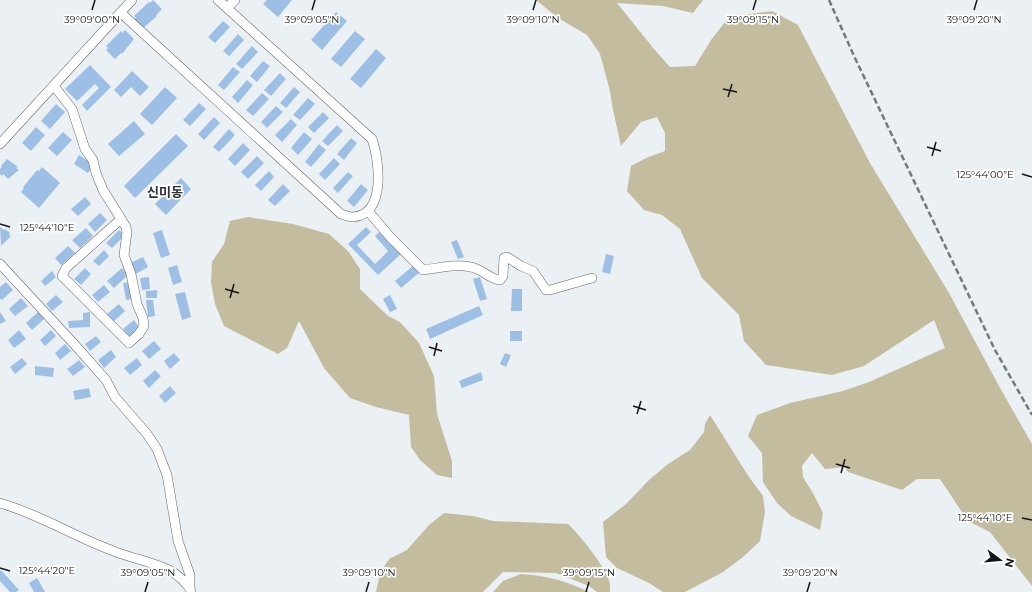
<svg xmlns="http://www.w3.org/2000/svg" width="1032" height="592" viewBox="0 0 1032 592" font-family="Montserrat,'Noto Sans KR',sans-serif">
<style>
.green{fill:#c4bc9e}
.building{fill:#9ebfe5}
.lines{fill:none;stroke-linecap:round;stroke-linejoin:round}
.minor-casing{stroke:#61656a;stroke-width:10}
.minor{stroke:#fff;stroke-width:9}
.rail{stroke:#76797c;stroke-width:2.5;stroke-dasharray:6 3;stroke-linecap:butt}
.ticks{fill:none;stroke:#141517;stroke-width:1.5}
.labels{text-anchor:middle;stroke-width:3.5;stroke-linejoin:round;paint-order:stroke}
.quarter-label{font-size:13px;font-weight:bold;fill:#2f3337;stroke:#fff}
.ticks-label{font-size:10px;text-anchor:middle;fill:#141517;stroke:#fff;stroke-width:3.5;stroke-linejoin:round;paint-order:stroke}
</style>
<rect width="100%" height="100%" fill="#ebf0f5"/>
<path class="green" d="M536 0H703L693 13 663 6 617 3 654 49 670 67 695 66 711 40 729 17 772 11 798 25 870 163 949 293 999 386 1032 444V586L990 532 968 521 940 479H917L902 490 848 472 845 467 825 469 812 453 802 466 803 477 814 495 823 513 820 530 791 516 777 503 763 482 762 453 748 436 757 415 790 403 843 391 869 382 945 348 934 320 864 366 832 375 766 365 744 341 739 315 702 278 680 229 662 215 644 210 627 191 631 166 646 158 665 151V133L657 117 641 122 621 146 613 110 610 91 600 54 587 35 558 18Z
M248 217 293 224 329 234 348 251 360 269V289L388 316 400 322 419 343 434 376 437 414 452 461V478L437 475 420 460 411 447 409 415 376 407 350 398 324 368 299 321 287 348 278 354 224 326 215 304 211 282 212 262 224 244 230 221Z
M710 415 749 477 763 496 765 512 760 541 743 557 723 572 685 592H663L649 583 617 568 606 557 603 522 626 504 649 480 668 464 690 450 704 432 705 424Z
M444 513 473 516 493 521 568 524C581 536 602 563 609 580 610 583 610 588 610 592H597L589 586 556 573 503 572 483 592H376L380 573 389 559 407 550 429 525Z
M521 574C547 576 564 580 589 592H493L503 581Z"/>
<path class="building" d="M153 0 162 9 156 15 157 16 142 29 133 20 136 18 134 16 149 2 150 3Z
M267 0H292L278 17 263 4Z
M336 12 347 21 322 50 311 40Z
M223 21 230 27 215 43 208 37Z
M125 30 134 39 122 54 121 53 115 59 106 50 108 48 106 46 121 31 122 33Z
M355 31 365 39 341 67 331 59Z
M238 34 244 40 229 56 223 51Z
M252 46 258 52 242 69 236 64Z
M376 49 386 58 361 88 350 79Z
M263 61 270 66 257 82 250 76Z
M90 65 111 87 87 111 82 105 99 88 95 84 77 101 65 89Z
M233 67 240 72 224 90 218 85Z
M132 71 149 87 140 96 131 87 121 97 114 90Z
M280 73 286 79 271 96 264 90Z
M247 80 253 85 238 103 232 97Z
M165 87 177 98 152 125 140 114Z
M294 87 300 92 286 108 280 103Z
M262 93 269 99 253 116 246 110Z
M308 98 315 104 300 120 293 115Z
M199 103 206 109 190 126 183 120Z
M56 104 65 112 50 129 41 121Z
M276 106 283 112 267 128 261 122Z
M323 112 329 118 314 133 308 127Z
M214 117 220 123 204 140 198 134Z
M291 119 297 125 282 142 275 135Z
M134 121 145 134 119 156 108 144Z
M337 125 343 131 328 146 322 141Z
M36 127 45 135 31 151 22 143Z
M229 129 235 135 219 152 213 147Z
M63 132 72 140 57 156 48 148Z
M304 132 312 139 298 155 291 148Z
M176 134 188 146 135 198 124 186Z
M351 138 357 143 344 160 337 154Z
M243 143 250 150 235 166 228 159Z
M319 144 326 150 311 167 305 162Z
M79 155 94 165 88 173 74 164Z
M257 156 264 163 248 179 241 172Z
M334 158 340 164 325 180 319 174Z
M7 159 18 167 16 168 19 170 8 179 3 174 2 176 0 174V169L2 167 1 166Z
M42 167 60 183 39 208 21 192 24 188 23 187 37 170 39 171Z
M269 171 274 177 261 191 255 185Z
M348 172 353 176 338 193 333 188Z
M181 178 191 189 166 215 155 204Z
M283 184 290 191 275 206 268 200Z
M361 184 368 190 354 207 347 201Z
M85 197 91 204 78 216 71 209Z
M100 213 107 220 95 232 88 224Z
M0 227 4 230 5 229 10 233 9 235 11 236 1 246Z
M366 227 371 232 357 245 375 264 388 251 375 236 379 232 389 243 391 242 401 254 378 275 348 244Z
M86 228 93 236 80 248 72 240Z
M119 230 125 235 112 248 106 243Z
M162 230 170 255 161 258 153 233Z
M457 240 464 257 458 259 451 242Z
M68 246 75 253 61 265 55 258Z
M104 250 109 256 99 266 93 261Z
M606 254 614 256 610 274 602 272Z
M143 257 148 267 136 274 130 263Z
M177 265 182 282 173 285 168 268Z
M414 265 420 272 401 288 395 281Z
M85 268 91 274 81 285 74 279Z
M122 268 128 275 114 288 107 281Z
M52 271 56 277 45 286 41 281Z
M149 277 150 289 142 290 140 278Z
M480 277 487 299 480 301 473 279Z
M6 282 13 290 2 300 0 299V287Z
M130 282 134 299 126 300 123 283Z
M104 285 110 292 98 302 92 295Z
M512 289H522V311H511Z
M157 290V298H146V291Z
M185 292 191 317 182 320 175 294Z
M56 295 63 302 52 311 46 304Z
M390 295 397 309 390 312 383 299Z
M21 298 28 306 15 316 9 309Z
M146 300H153L155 316 148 317Z
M119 304 125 311 114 321 107 314Z
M479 306 483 315 430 339 426 329Z
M0 312 6 321 0 324Z
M38 312 44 319 32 330 26 323Z
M90 312V327L69 328 68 321 83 320V313Z
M134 320 139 327 129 336 123 329Z
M19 330 26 339 14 348 8 340Z
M51 330 56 336 45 346 40 340Z
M510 331H522V341H510Z
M96 336 101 342 90 351 85 344Z
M154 341 161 349 149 359 142 351Z
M65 344 71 351 60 360 55 353Z
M111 350 116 357 104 368 98 360Z
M174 353 180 360 170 369 164 361Z
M505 353 511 355 506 367 500 364Z
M22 358 27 364 15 374 10 367Z
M137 358 142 365 130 375 124 368Z
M79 360 85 367 73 376 67 369Z
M35 366 54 368 53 377 35 375Z
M155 370 161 376 149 388 143 381Z
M481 372 483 380 462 388 459 381Z
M170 386 176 393 165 403 159 396Z
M89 388 91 397 75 400 73 391Z
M1 570 19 590 16 592H10L0 581V571Z
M37 578 45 592H34L29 583Z"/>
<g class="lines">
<g class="minor-casing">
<path id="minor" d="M227 8 235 0
M121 13 341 214C345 215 349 217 353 217 387 215 379 159 372 139L218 0
M54 86 72 109 85 149 93 160 96 173 103 190 126 227 127 232 124 255 131 274 137 304 143 318 144 326 139 334 129 343 62 276 66 268 121 219
M0 144 132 0
M368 211 391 238 423 270C440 268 461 262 477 269 486 273 491 279 500 280L503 276 504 258 507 257 521 266 533 271 546 290H550L592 278
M0 264 75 345 106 380 115 397 147 434 157 449 167 475 178 541 190 575V588
M0 503C39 514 73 536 111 550 129 558 151 561 169 570 177 574 187 583 191 591"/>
</g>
<use href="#minor" class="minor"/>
<path class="rail" d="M829 0 854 56 995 350 1032 415"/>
</g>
<path class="ticks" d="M92 10 95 0M312 10 315 0M533 10 536 0M753 10 756 0M974 10 977 0M723 89 737 92M728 97 732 84M927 147 941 151M932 156 936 142M1022 174 1032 177M0 224 10 227M225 289 239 293M230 298 234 284M429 347 442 351M434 356 437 343M633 406 646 410M637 414 641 401M836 464 850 468M841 473 845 459M1022 518 1032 520M0 568 10 571M145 592 148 582M366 592 369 582M586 592 589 582M807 592 810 582"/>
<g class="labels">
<g class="quarter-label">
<text x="165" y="197">신미동</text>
</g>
</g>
<g class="ticks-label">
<text x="92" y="23">39°09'00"N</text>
<text x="312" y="23">39°09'05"N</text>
<text x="533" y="23">39°09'10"N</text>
<text x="753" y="23">39°09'15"N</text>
<text x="974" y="23">39°09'20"N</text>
<text x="985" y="178">125°44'00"E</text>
<text x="47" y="231">125°44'10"E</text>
<text x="985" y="521">125°44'10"E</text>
<text x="47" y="574">125°44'20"E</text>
<text x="148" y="576">39°09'05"N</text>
<text x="369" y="576">39°09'10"N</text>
<text x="589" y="576">39°09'15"N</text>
<text x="810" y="576">39°09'20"N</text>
</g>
<g transform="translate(1000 560) rotate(106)" stroke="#ffffff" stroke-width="3" paint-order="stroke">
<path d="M0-3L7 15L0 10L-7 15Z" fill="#141517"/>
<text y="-6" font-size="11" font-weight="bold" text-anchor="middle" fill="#141517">N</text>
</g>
</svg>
